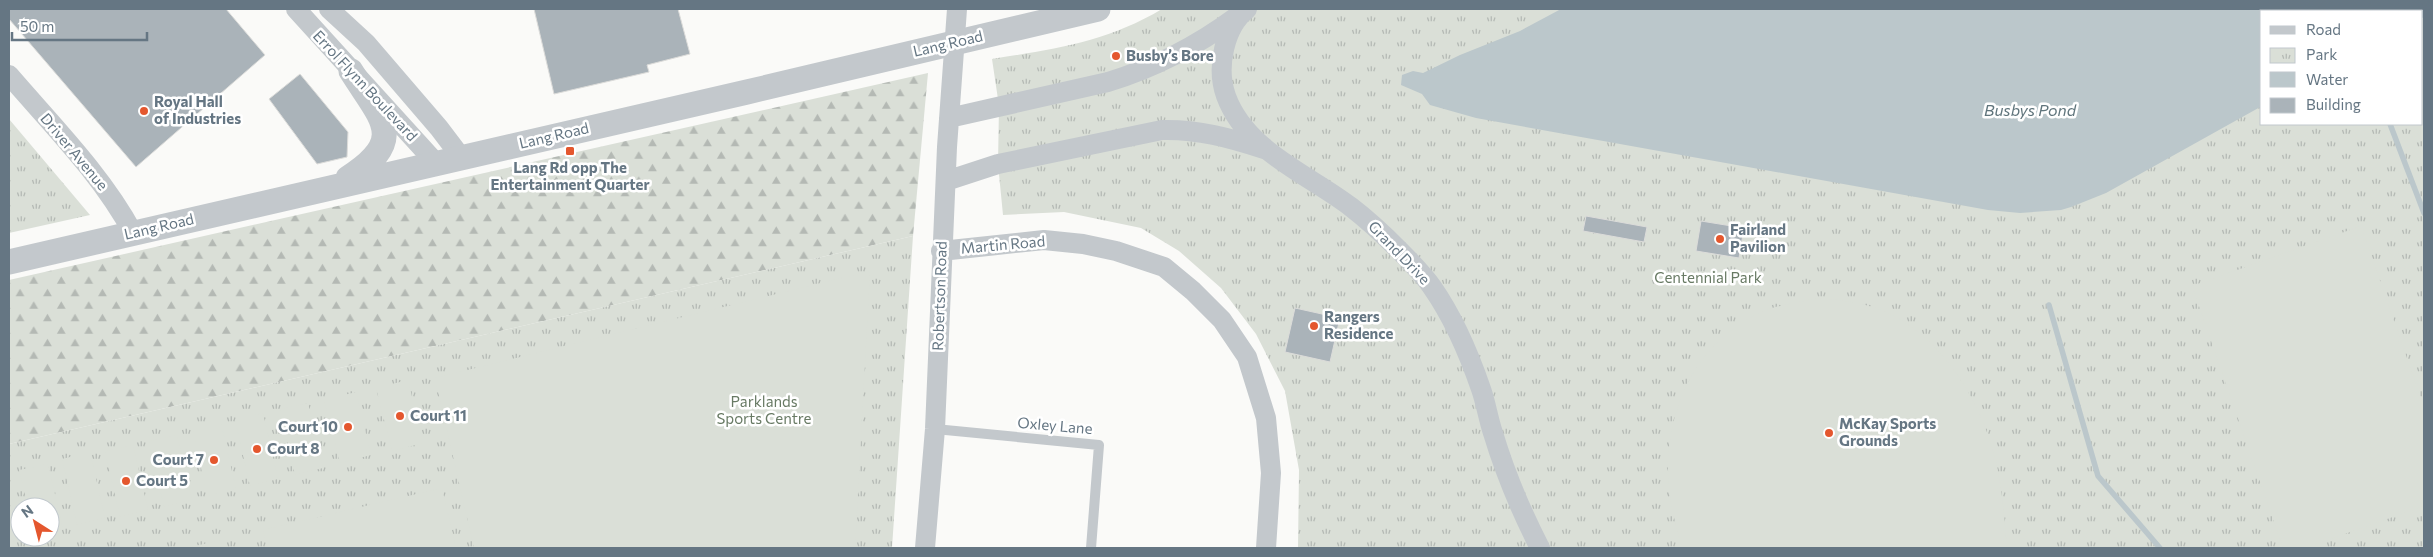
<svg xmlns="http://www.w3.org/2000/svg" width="2433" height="557" viewBox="0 0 2433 557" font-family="Commissioner,sans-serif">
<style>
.forest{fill:url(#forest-firs)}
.park{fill:url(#park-tufts);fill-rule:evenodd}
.pitch{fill:#dadfd7}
.water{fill:#bbc7cb}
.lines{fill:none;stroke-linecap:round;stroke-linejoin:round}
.stream{stroke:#bbc7cb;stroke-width:5.5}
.building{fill:#aab3b9;stroke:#dcdcda}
.service{stroke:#c3c8cc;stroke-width:10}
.minor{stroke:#c3c8cc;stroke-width:20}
.tertiary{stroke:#c3c8cc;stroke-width:25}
.poi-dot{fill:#e4572e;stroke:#fff;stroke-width:2}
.labels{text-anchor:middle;stroke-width:5;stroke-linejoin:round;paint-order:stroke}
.street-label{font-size:15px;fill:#657683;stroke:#fff}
.poi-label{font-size:15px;font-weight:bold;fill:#657683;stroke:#fff;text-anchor:start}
.park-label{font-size:15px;fill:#687a64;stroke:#fff}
.water-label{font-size:16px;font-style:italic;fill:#60757c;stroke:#fff}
</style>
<defs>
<pattern id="forest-firs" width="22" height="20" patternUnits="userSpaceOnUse" patternTransform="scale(1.25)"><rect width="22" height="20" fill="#dadfd7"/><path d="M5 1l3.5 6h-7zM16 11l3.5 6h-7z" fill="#b4b9b4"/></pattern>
<pattern id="park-tufts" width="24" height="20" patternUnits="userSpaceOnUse" patternTransform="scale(1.25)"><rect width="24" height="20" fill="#dadfd7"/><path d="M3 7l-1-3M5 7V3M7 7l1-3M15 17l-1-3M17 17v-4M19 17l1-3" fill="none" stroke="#b4b9b4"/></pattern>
</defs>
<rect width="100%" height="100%" fill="#fafaf8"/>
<path class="forest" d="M928 73 913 236 9 444V280Z"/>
<path class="park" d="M1162 9H2424V548H1298L1299 470 1285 391 1256 334 1221 288 1179 251 1141 228 1064 212 1003 215 998 164 999 106 992 59C1054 49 1107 42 1162 9ZM2262 11H2422V124H2262Z
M9 119 90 215 9 233Z
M913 236 892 548H9V444ZM20 507H50V537H20Z"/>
<path class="pitch" d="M2361 226 2424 407V506L2305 548H2283L2192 286Z
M870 271 855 548H474L435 378Z
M1817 298C1840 300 1862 302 1884 311 1937 334 1976 393 1992 447 2002 479 2004 515 2007 548H1682C1675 523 1668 496 1668 470 1668 400 1702 335 1769 309 1784 304 1801 302 1817 298Z
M408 380 423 443 392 451 376 388Z
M356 392 371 455 340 463 324 400Z
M308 403 323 468 295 475 280 409Z
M263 413 278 479 250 486 235 420Z
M221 423 236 489 207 496 193 430Z
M177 435 192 500 164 507 149 441Z
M133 445 148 510 120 517 105 451Z
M90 452 105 518 77 525 62 459Z
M48 464 63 529 50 532V507H28L19 470Z
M442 488 456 548H267L263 530Z
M9 499 18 540 9 542Z
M221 540 223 548H186Z"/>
<path class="water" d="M1561 9H2424V17L2422 18V11H2262V106L2106 193 2071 207 2061 210 2020 213 1988 210 1476 118 1430 105 1422 94 1401 85 1402 75 1413 71 1423 73 1460 55 1520 31Z"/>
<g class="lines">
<path class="stream" d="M2390 124 2424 213
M2049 305 2098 476 2160 548"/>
</g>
<path class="building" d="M9 9H226L265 55 136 167 9 19Z
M534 9H678L690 54 647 65 649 72 554 94Z
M300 74 348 132 347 157 317 164 269 99Z
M1586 216 1647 227 1644 242 1583 231Z
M1701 221 1744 228 1739 258 1696 251Z
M1295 308 1340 318 1330 362 1285 352Z"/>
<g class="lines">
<path class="service" d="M935 429 1099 445 1091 548"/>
<path class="minor" d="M296 9 435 162
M329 9 366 43 439 128 461 157
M1247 9C1224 27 1216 68 1226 96 1246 151 1308 174 1351 207 1368 220 1384 235 1399 250 1410 261 1423 274 1432 287 1453 317 1469 354 1481 389 1486 403 1488 418 1493 433 1505 473 1521 511 1540 548
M9 75C52 125 102 175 133 233
M949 118 1108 82C1154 68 1198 45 1236 17
M946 181 998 164 1162 130C1198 129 1230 138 1264 149
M941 251 1044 240 1083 244 1116 251 1164 267 1193 291 1222 320 1247 357 1266 418 1271 473 1266 548
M925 548 935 429 947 147 957 9"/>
<path class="tertiary" d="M348 178C409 139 381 119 351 71
M9 262 747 92 1098 9"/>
</g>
<g class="poi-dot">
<circle cx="1116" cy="56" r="5"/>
<circle cx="144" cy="111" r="5"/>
<rect x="565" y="146" width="10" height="10" rx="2.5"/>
<circle cx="1720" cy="239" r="5"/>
<circle cx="1314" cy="326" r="5"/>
<circle cx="400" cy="416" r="5"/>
<circle cx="348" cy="427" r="5"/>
<circle cx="1829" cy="433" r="5"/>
<circle cx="257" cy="449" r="5"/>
<circle cx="214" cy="460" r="5"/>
<circle cx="126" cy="481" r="5"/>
</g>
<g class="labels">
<g class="street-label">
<text transform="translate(948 44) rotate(-13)" y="5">Lang Road</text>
<text transform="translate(365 86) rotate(47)" y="5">Errol Flynn Boulevard</text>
<text transform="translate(554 136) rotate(-13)" y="5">Lang Road</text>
<text transform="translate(74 152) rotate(50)" y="5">Driver Avenue</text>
<text transform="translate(159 227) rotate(-13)" y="5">Lang Road</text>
<text transform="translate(1003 245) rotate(-5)" y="5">Martin Road</text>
<text transform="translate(1399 253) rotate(46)" y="5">Grand Drive</text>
<text transform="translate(940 296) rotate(-88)" y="5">Robertson Road</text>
<text transform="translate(1055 426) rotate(5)" y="5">Oxley Lane</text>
</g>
<g class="poi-label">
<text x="1126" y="61">Busby’s Bore</text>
<text x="154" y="107">Royal Hall<tspan x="154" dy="17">of Industries</tspan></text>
<text x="570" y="173" text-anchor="middle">Lang Rd opp The<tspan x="570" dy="17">Entertainment Quarter</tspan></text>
<text x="1730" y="235">Fairland<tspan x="1730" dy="17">Pavilion</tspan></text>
<text x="1324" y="322">Rangers<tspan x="1324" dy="17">Residence</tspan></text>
<text x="410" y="421">Court 11</text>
<text x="1839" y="429">McKay Sports<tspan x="1839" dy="17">Grounds</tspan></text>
<text x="338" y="432" text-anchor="end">Court 10</text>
<text x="267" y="454">Court 8</text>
<text x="204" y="465" text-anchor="end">Court 7</text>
<text x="136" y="486">Court 5</text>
</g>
<g class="park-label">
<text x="1708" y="283">Centennial Park</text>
<text x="764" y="407">Parklands<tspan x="764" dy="17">Sports Centre</tspan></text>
</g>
<g class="water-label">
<text x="2030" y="116">Busbys Pond</text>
</g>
</g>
<rect width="2433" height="557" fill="none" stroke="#657683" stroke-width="20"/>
<rect x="2260" y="10" width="162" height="115" fill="#ffffff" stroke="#c1c8cd"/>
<rect x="2270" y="26" width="25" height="8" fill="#c3c8cc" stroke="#c1c8cd"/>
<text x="2306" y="35" font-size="15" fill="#657683">Road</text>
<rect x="2270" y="48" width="25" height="15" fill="url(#park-tufts)" stroke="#c1c8cd"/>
<text x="2306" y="60" font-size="15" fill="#657683">Park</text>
<rect x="2270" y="72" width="25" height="15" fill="#bbc7cb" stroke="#c1c8cd"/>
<text x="2306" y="85" font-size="15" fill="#657683">Water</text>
<rect x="2270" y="98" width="25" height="15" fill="#aab3b9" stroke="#c1c8cd"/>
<text x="2306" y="110" font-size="15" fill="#657683">Building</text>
<g transform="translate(35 522) rotate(324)"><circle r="24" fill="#ffffff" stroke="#c1c8cd"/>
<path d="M0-4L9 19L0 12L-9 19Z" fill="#e4572e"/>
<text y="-8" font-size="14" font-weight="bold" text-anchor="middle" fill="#657683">N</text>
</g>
<path d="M12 32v8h135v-8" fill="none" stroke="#657683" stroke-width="2.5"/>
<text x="20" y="32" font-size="15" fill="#657683" stroke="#ffffff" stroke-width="4" paint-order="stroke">50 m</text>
</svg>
